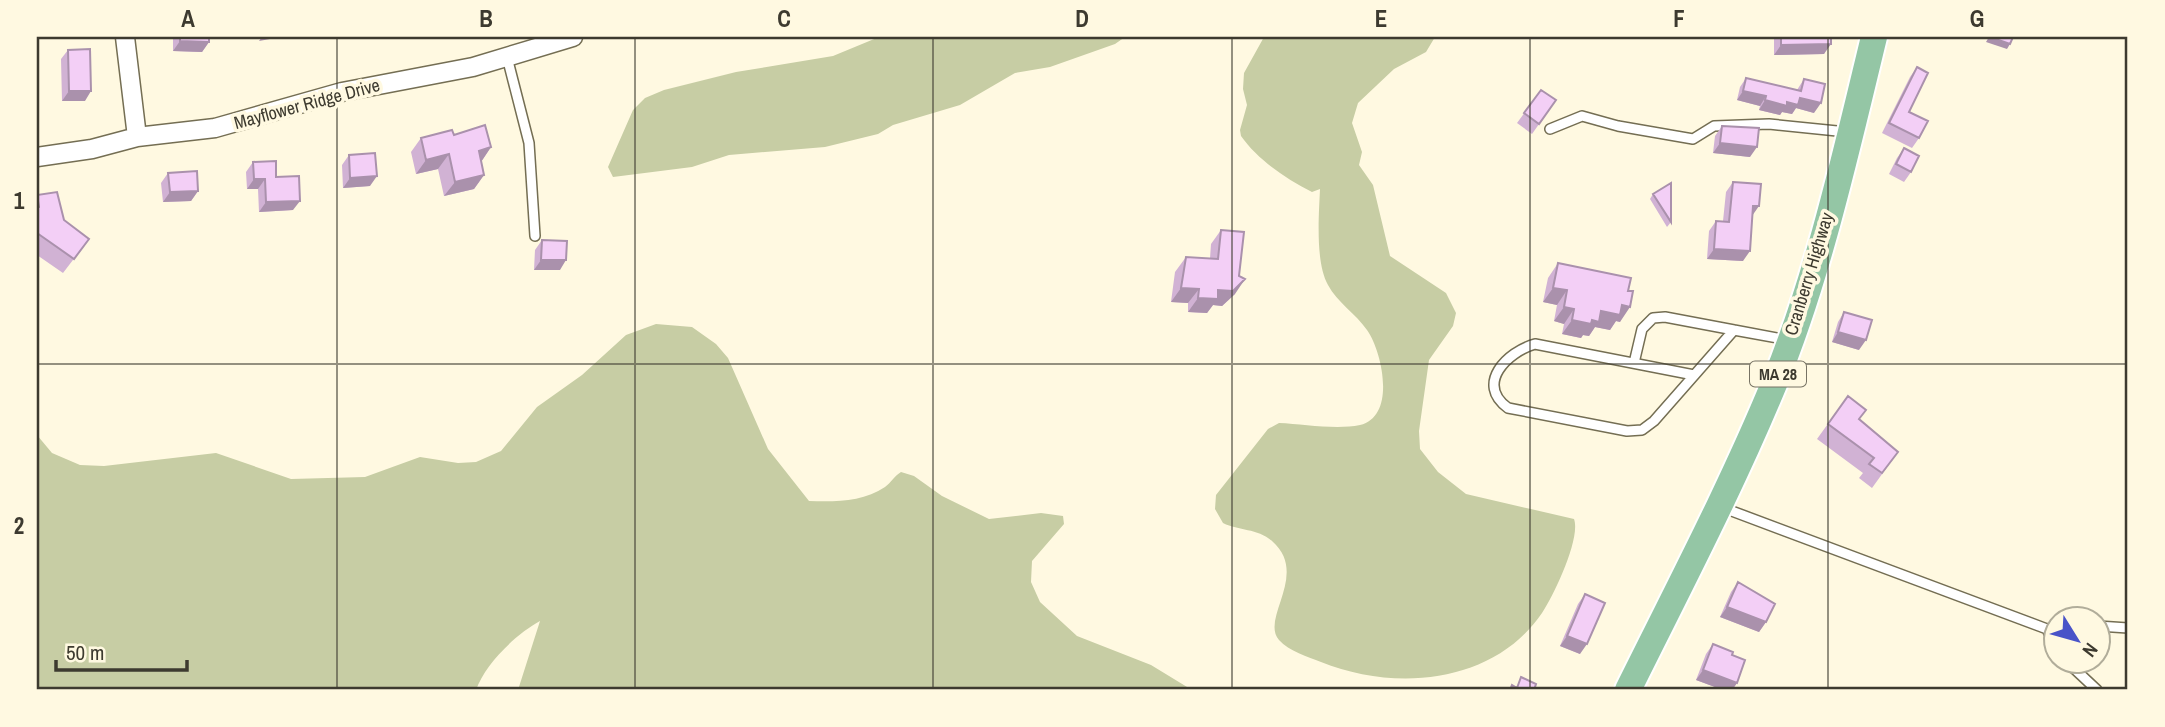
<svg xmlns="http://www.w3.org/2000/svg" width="2165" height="727" viewBox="0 0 2165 727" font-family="'Archivo Narrow',sans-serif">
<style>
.green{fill:#c7cda4}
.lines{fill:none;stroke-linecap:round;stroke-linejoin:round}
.service-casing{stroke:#746e53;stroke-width:12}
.minor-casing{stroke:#746e53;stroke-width:21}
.primary-casing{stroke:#fff;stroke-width:30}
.service{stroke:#fff;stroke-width:9}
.minor{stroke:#fff;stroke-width:18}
.primary{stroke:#94c6a5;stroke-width:26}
.wall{fill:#d1b2d4}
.shaded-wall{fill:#aa91ac}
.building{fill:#f3cff6;stroke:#aa91ac;stroke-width:2}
.grid{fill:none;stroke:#3d3a2f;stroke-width:2;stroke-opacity:0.55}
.labels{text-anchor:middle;stroke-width:7;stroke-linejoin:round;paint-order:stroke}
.shield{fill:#fff9e1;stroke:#777364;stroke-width:2}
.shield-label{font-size:16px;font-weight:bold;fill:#3d3a2f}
.street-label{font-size:18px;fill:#3d3a2f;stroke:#fff9e1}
.neatline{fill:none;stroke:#3d3a2f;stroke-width:2.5}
.grid-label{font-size:23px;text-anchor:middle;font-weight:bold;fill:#3d3a2f}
</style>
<rect width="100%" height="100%" fill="#fff9e1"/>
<path class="green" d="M879 37H1125L1115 44 1050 67 1015 73 960 105 893 125 878 134 825 147 729 155 692 167 613 177 608 167 633 110 645 98 664 90 736 72 833 56Z
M1264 37H1435L1426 52 1394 69 1358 103 1352 123 1362 152 1359 165 1373 185 1390 256 1446 293 1456 313 1453 326 1429 360 1419 431 1420 449 1438 472 1466 494 1574 519C1581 538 1554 595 1542 613 1494 684 1395 692 1321 662 1308 657 1289 651 1279 640 1260 618 1310 574 1272 541 1257 528 1239 531 1223 523L1215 509 1216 495 1268 429 1279 423C1303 424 1336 430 1360 425 1397 416 1382 351 1367 330 1356 314 1337 302 1328 285 1315 262 1319 214 1320 189L1312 192C1285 178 1258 160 1241 136L1240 130 1247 105 1243 89 1244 73Z
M656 324 692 327 716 344 728 358 768 449 809 501C834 502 863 502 885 487 891 483 894 476 901 472L914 476 942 496 989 519 1041 513 1063 516 1064 524 1032 561 1031 582 1040 602 1077 636 1151 665 1192 690H518L540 621C516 634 485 664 476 690H37V435L52 453 80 465 104 466 216 453 291 479 365 477 420 457 458 463 476 462 501 451 537 407 582 375 626 335Z"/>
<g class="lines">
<g class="service-casing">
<path id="service" d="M507 57 529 143 535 236
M1550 129 1582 116 1618 126 1693 139 1714 126 1769 124 1847 132
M1634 363 1642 329 1653 318 1665 317 1734 330
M1694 375 1535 344C1507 352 1475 384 1508 408L1627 431 1642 430 1654 421 1734 330 1788 340
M1721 507 2047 629 2056 628
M2098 626 2128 628
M2047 629 2056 650
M2065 660 2097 690"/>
</g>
<g class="minor-casing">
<path id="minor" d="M125 37 137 137
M37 157 92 149 137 137 215 128 342 92 473 67 573 37"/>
</g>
<g class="primary-casing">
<path id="primary" d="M1628 690C1678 589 1731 488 1774 384 1818 278 1847 148 1874 37"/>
</g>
<use href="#service" class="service"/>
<use href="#minor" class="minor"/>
<use href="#primary" class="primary"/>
</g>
<path class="wall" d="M173 37H209V42L202 52 173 51Z
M1774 37H1831L1824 54 1774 55Z
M68 50 85 101H62L61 59Z
M1917 67 1909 112 1919 138 1912 148 1882 133 1910 77Z
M1746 78 1797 90 1804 79 1814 113 1796 108 1792 114 1782 112 1780 115 1759 110 1760 106 1737 100 1740 87Z
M1541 90 1556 100 1532 134 1517 123Z
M1722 126 1750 157 1713 153 1715 136Z
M454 135 491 147 481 162 484 175 474 189 444 196 438 169 416 174 411 152 421 138Z
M1904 148 1911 172 1904 182 1889 174 1897 158Z
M349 155 370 186 343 188 342 165Z
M253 162 276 177 293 210 259 212 258 189H247L246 172Z
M168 173 198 191 191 201 163 202 161 183Z
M1733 182 1752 216 1743 261 1707 259 1709 231 1716 221H1723L1726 192Z
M1653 194 1671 222 1667 227 1650 199Z
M37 195 64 220 89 239 63 273 37 255Z
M1221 230 1235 294 1222 306 1213 305 1207 313 1188 312V303L1171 302 1175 272 1186 257 1210 259 1211 244Z
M542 240 560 270H534L535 250Z
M1558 263 1628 291 1620 322 1616 321 1610 330 1595 327 1589 336 1583 335 1581 338 1562 334 1564 324 1554 321 1557 305 1543 302 1548 278Z
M1844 312 1859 350 1832 342 1838 322Z
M1848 396 1859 419 1898 452 1872 488 1859 478 1863 473 1817 439Z
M1738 582 1766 622 1759 632 1720 617 1731 592Z
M1585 594 1580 654 1560 646 1578 604Z
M1713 644 1732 655 1737 683 1732 690H1723L1696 680 1706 654Z"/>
<path class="shaded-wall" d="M262 37H281L259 41Z
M1989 37 2010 44 2007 49 1986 42Z
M180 41 209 42 202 52 173 51Z
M1831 44 1824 54 1774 55 1781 45Z
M69 91H91L85 101H62Z
M1743 91 1766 96 1760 106 1737 100Z
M1800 98 1821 103 1814 113 1796 108 1792 114 1782 112 1780 115 1759 110 1765 100 1787 102Z
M1720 143 1757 147 1750 157 1713 153Z
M491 147 481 162 479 151Z
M449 154 438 169 416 174 426 160Z
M484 175 474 189 444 196 455 182Z
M377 176 370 186 343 188 350 178Z
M254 179H265L258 189H247Z
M198 191 191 201 163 202 170 192Z
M300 201 293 210 259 212 266 202Z
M1753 206H1759L1752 216Z
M1714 249 1750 251 1743 261 1707 259Z
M541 260H566L560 270H534Z
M1245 279 1235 294 1222 306 1213 305 1207 313 1188 312 1198 298Z
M1181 288 1199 289 1188 303 1171 302Z
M1553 288 1567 290 1557 305 1543 302Z
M1622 305 1630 307 1620 322 1616 321 1610 330 1595 327 1589 336 1583 335 1581 338 1562 334 1572 320H1592L1601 311Z
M1564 307 1574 309 1564 324 1554 321Z
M1838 332 1866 340 1859 350 1832 342Z
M1727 607 1766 622 1759 632 1720 617Z
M1567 636 1587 644 1580 654 1560 646Z
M1703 670 1737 683 1732 690H1723L1696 680Z"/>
<path class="building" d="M180 37H209V42L180 41Z
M1781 37H1831V44L1781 45Z
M1990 37H2013L2010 44Z
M90 49 91 91H69L68 50Z
M1917 67 1928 73 1909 112 1928 121 1919 138 1889 123Z
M1746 78 1801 91 1804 79 1825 84 1821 103 1800 98 1798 105 1787 102V106L1765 100 1766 96 1743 91Z
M1541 90 1556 100 1539 124 1524 113Z
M485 125 491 147 479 151 484 175 455 182 449 154 426 160 421 138 452 130 454 135Z
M1722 126 1759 128 1757 147 1720 143Z
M1904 148 1919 156 1911 172 1896 164Z
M375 153 377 176 350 178 349 155Z
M276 161V177L299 176 300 201 266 202 265 179H254L253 162Z
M197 171 198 191 170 192 168 173Z
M1733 182 1761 184 1759 206H1753L1750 251 1714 249 1716 221 1729 222Z
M1671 183V222L1653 194Z
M57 192 64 220 89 239 74 259 37 233V208L39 207 37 195Z
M1221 230 1244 232 1239 276 1245 279 1233 291 1218 290V299L1198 298 1199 289 1181 288 1186 257 1218 259Z
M542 240 567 241 566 260H541Z
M1558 263 1631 278 1628 291H1633L1630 307 1622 305 1620 315 1601 311 1599 322 1592 320 1591 324 1572 320 1574 309 1564 307 1567 290 1553 288Z
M1844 312 1872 320 1866 340 1838 332Z
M1848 396 1866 410 1859 419 1898 452 1882 473 1869 464 1874 458 1828 424Z
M1738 582 1775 604 1766 622 1727 607Z
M1585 594 1605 603 1587 644 1567 636Z
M1713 644 1733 652 1732 655 1745 660 1737 683 1703 670Z
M1521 677 1536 684 1534 690H1510L1512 685 1517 688Z"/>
<path class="grid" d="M337 37V690M635 37V690M933 37V690M1232 37V690M1530 37V690M1828 37V690M37 364H2128"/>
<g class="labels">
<rect class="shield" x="1750" y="361.5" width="56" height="25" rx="5"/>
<g class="shield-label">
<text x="1778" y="380">MA 28</text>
</g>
<g class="street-label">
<text transform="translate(307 104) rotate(-15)" y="6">Mayflower Ridge Drive</text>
<text transform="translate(1809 274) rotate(-73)" y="6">Cranberry Highway</text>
</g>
</g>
<rect width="2165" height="727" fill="none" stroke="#fff9e1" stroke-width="77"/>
<g transform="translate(2077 640) rotate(127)"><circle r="33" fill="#fff9e1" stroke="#b1ad9a" stroke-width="2"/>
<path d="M0-5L12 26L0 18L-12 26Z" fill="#4953c8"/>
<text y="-10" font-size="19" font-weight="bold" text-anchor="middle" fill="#3d3a2f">N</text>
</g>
<path d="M56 660v10h131v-10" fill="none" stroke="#3d3a2f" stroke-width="3.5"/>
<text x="66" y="660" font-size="21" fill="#3d3a2f" stroke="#fff9e1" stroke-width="5" paint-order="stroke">50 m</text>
<rect x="38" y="38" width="2088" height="650" class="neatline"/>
<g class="grid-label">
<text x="188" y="27">A</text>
<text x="486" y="27">B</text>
<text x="784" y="27">C</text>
<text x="1082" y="27">D</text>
<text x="1381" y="27">E</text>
<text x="1679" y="27">F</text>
<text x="1977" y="27">G</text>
<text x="19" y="209">1</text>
<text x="19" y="534">2</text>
</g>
</svg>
